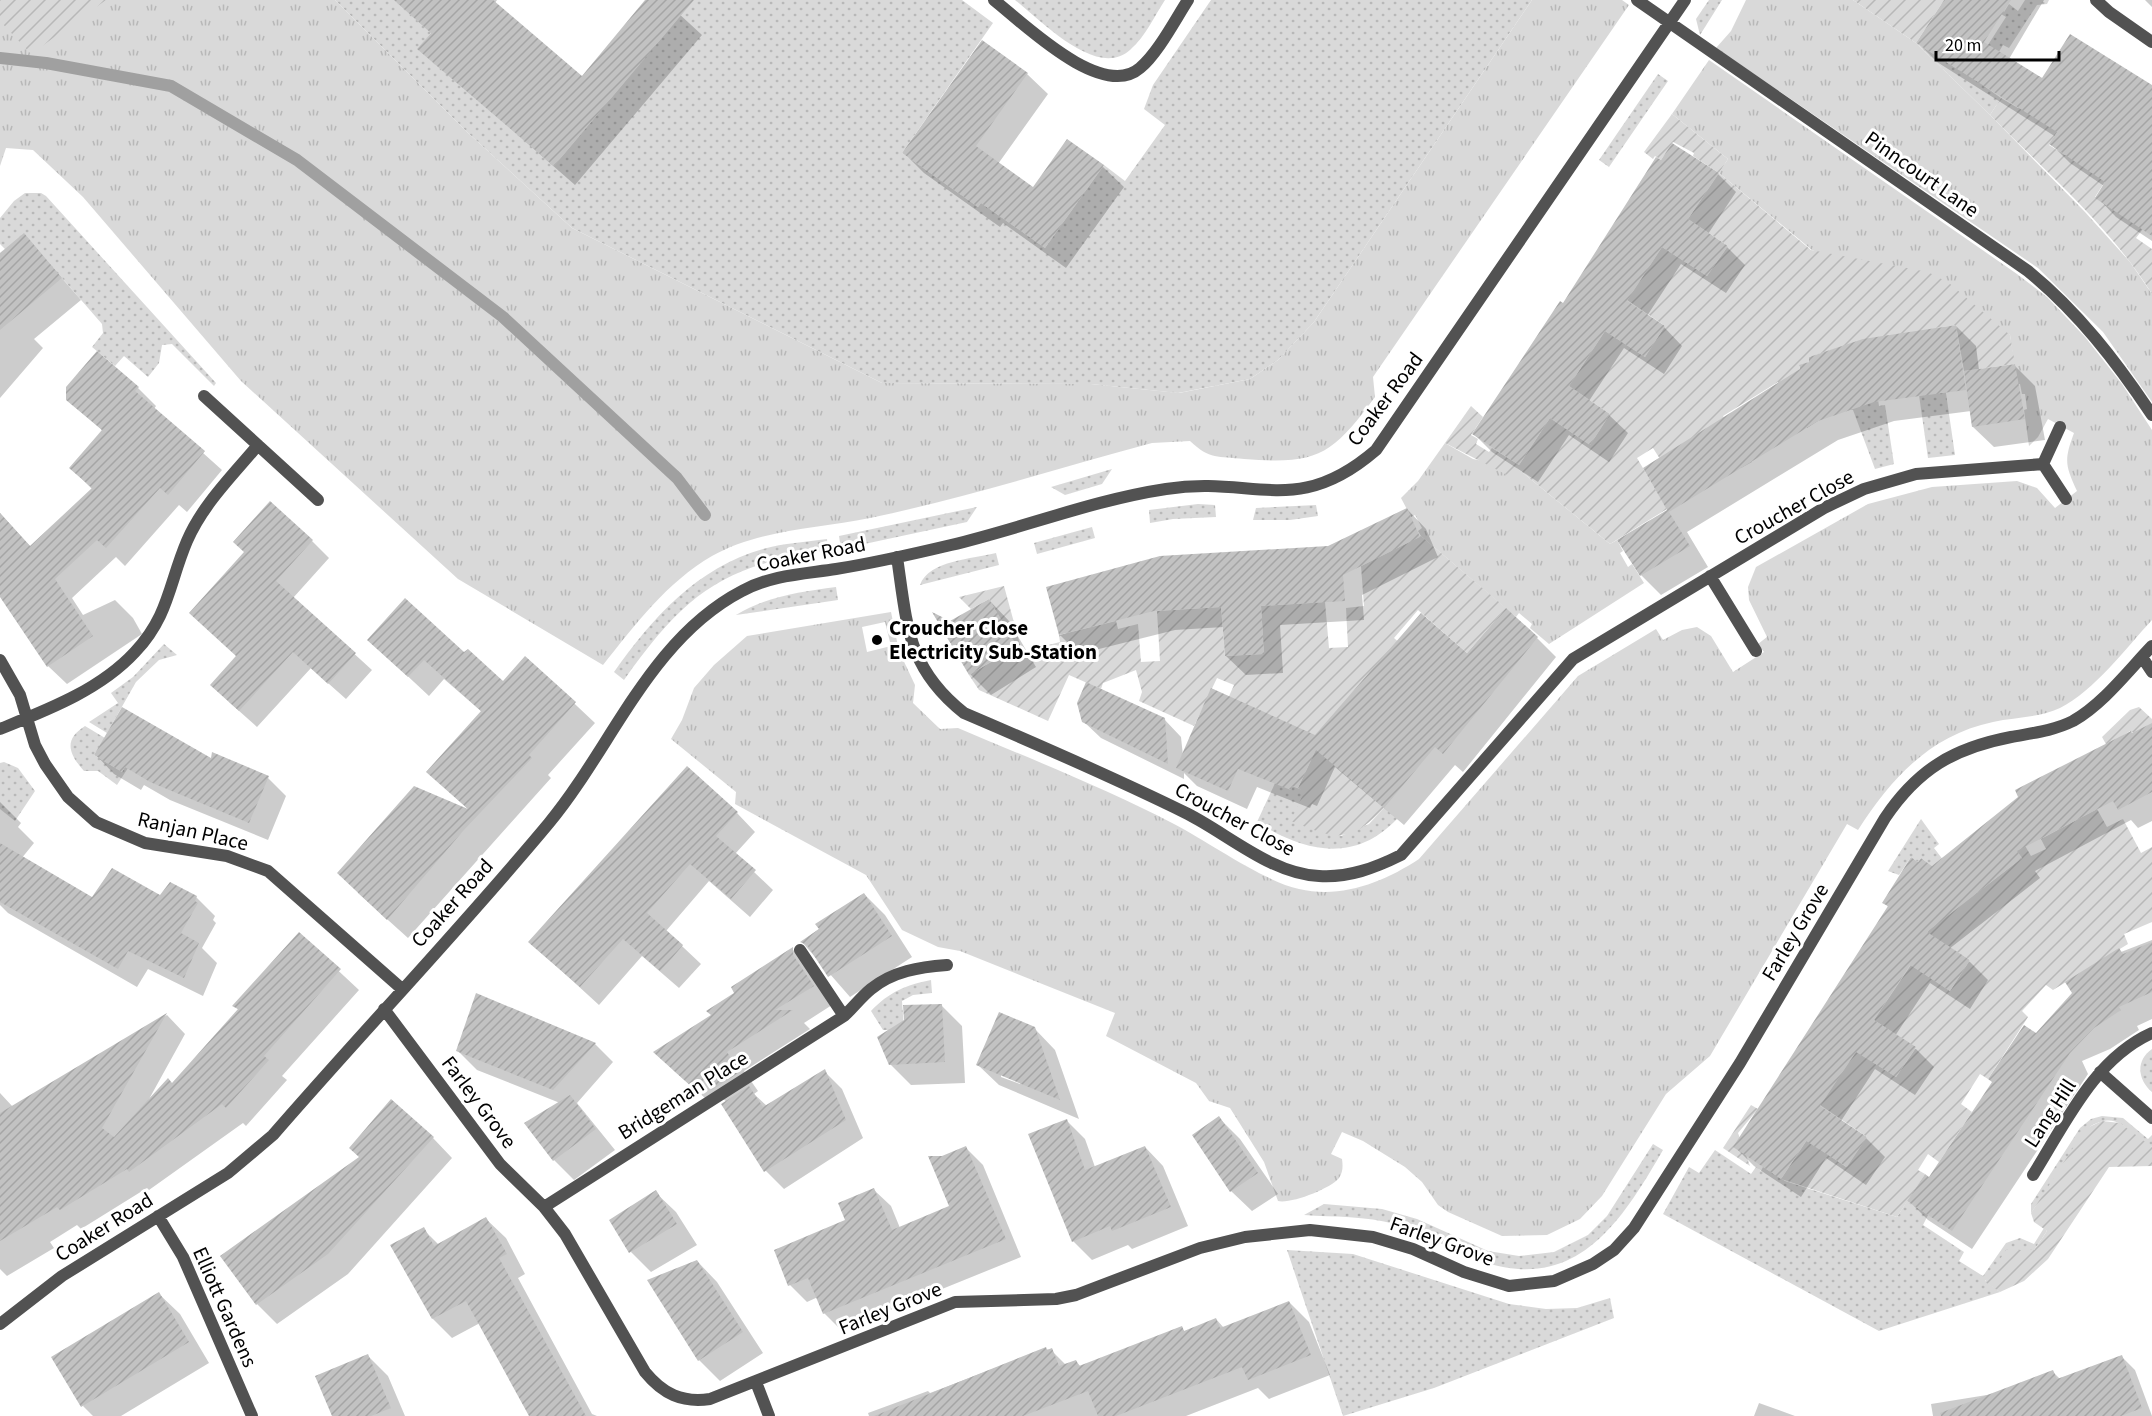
<svg xmlns="http://www.w3.org/2000/svg" width="2152" height="1416" viewBox="0 0 2152 1416" font-family="'Source Sans 3',sans-serif">
<style>
.grass{fill:url(#grass-dots)}
.park{fill:url(#park-tufts);fill-rule:evenodd}
.garden{fill:url(#garden-furrows)}
.shadow{fill:#0003;fill-rule:evenodd}
.lines{fill:none;stroke-linecap:round;stroke-linejoin:round}
.stream{stroke:#a0a0a0;stroke-width:12}
.building{fill:url(#building-hatch)}
.service{stroke:#525252;stroke-width:12}
.minor{stroke:#525252;stroke-width:12}
.poi-dot{fill:#000;stroke:#fff;stroke-width:2}
.labels{text-anchor:middle;stroke-width:6;stroke-linejoin:round;paint-order:stroke}
.street-label{font-size:21px;fill:#000;stroke:#fff}
.poi-label{font-size:21px;font-weight:bold;fill:#000;stroke:#fff;text-anchor:start}
</style>
<defs>
<pattern id="grass-dots" width="8" height="8" patternUnits="userSpaceOnUse" patternTransform="scale(1.5)"><rect width="8" height="8" fill="#d9d9d9"/><path d="M2 2h.1M6 6h.1" fill="none" stroke="#b8b8b8" stroke-width="1.8" stroke-linecap="round"/></pattern>
<pattern id="park-tufts" width="24" height="20" patternUnits="userSpaceOnUse" patternTransform="scale(1.5)"><rect width="24" height="20" fill="#d9d9d9"/><path d="M3 7l-1-3M5 7V3M7 7l1-3M15 17l-1-3M17 17v-4M19 17l1-3" fill="none" stroke="#b8b8b8"/></pattern>
<pattern id="garden-furrows" width="10" height="10" patternUnits="userSpaceOnUse" patternTransform="scale(1.5)"><rect width="10" height="10" fill="#d9d9d9"/><path d="M-1 1l2-2M0 10L10 0M9 11l2-2" fill="none" stroke="#b8b8b8"/></pattern>
<pattern id="building-hatch" width="6" height="6" patternUnits="userSpaceOnUse" patternTransform="scale(1.5)"><rect width="6" height="6" fill="#c2c2c2"/><path d="M-1 1l2-2M0 6l6-6M5 7l2-2" fill="none" stroke="#a5a5a5"/></pattern>
</defs>
<rect width="100%" height="100%" fill="#fff"/>
<path class="grass" d="M335 0H394L431 33 418 49 554 166 693 0H962L993 23 902 153 978 207 981 203 1045 248 1104 165 1125 181 1165 125 1144 109 1153 85 1211 0H1532L1314 322 1278 360 1250 379 1178 393 1091 384 882 383 572 228 467 132Z
M1015 0H1165C1155 15 1145 37 1131 49 1098 81 1042 21 1015 0Z
M1709 0H1722L1700 35 1696 19Z
M2025 0H2049L2047 4 2037 5 2009 48 2003 45 1997 55 1986 48 2006 17 1996 11 1998 8 2004 12 2009 4 2018 11Z
M1916 43 1959 70 1971 52 1984 86 2001 98 1990 115Z
M1658 74 1668 81 1609 167 1599 160Z
M25 193H41L46 196 216 383 214 386 172 344 162 345 159 363 148 377 124 356 115 366 92 347 103 333 102 324 62 278 5 249 0 244V218L14 201Z
M1942 366 1955 455 1928 458 1919 395Z
M1877 393 1879 406 1885 405 1894 464 1875 469 1853 410H1849Z
M1112 469 1102 484 1065 495 1051 487Z
M1198 504 1215 505 1216 517 1173 519 1150 523 1149 510Z
M1316 505 1318 516 1290 520H1253L1256 508Z
M977 507 967 522 841 549 839 536Z
M1092 527 1095 538 1037 554 1034 543Z
M827 539 828 550C722 566 686 593 624 680L614 672C652 618 698 567 763 549 784 543 806 542 827 539Z
M996 553 999 565 920 585C929 560 973 559 996 553Z
M836 587 838 600 736 615C768 596 800 592 836 587Z
M164 644 177 655 159 660 136 682 107 733 89 722 118 703 111 693 133 677Z
M85 726 105 738 94 755 122 772 125 767 128 768 117 785 98 771H84C69 754 63 740 85 726Z
M4 762 18 768 35 791 15 821 0 809V763Z
M1277 779 1290 790 1292 786 1305 791 1341 836 1369 824 1384 808 1397 819C1354 864 1304 852 1257 822Z
M1921 819 1939 844 1934 848 1947 865 1933 867 1921 858 1918 862 1911 857 1899 875 1888 871Z
M931 980 932 993 913 995 902 1001 904 1030H883L871 1011C889 992 906 985 931 980Z
M2152 1049V1092C2138 1080 2135 1061 2152 1049Z
M2102 1116 2123 1118 2148 1139 2152 1135V1147C2128 1140 2124 1108 2091 1126L2031 1213V1204L2080 1128 2091 1119Z
M1653 1144 1663 1150C1623 1219 1578 1293 1484 1262 1453 1252 1426 1233 1395 1224 1366 1216 1334 1217 1304 1215L1324 1204 1382 1209 1417 1219 1488 1251 1519 1256 1554 1252 1588 1235 1607 1216Z
M1715 1150 1751 1174 1756 1167 1761 1171 1763 1167 1785 1181 1897 1217 1907 1201 1928 1215 1923 1225 1964 1252 1959 1261 1983 1276 2006 1243 2020 1238 2034 1244 2044 1228 2047 1231 2034 1250 1985 1281 2000 1292 1879 1331 1663 1214 1689 1167 1699 1173Z
M1287 1250 1353 1254 1509 1304 1546 1309 1577 1308 1610 1298 1614 1318 1434 1388 1343 1416Z"/>
<path class="park" d="M0 0H335L467 132 572 228 882 383 1091 384 1179 393 1250 379 1278 360 1314 322 1532 0H1622L1629 5 1373 377 1375 397C1332 455 1318 465 1244 459 1218 456 1210 460 1190 441L1152 443C1059 468 965 498 870 518 817 529 760 529 712 556 667 582 635 625 603 665L458 579 241 381 83 197 33 150 6 148 0 166Z
M1746 0H1853L1916 43 1990 115 2085 212 2130 262 2152 294V402L2103 332 2038 268 1716 48 1731 31Z
M1709 60 2017 274 2047 297 2085 337 2122 384 2152 430V620C2126 648 2094 691 2060 708 2039 718 2015 717 1993 722 1931 735 1891 778 1858 830L1847 824 1710 1056 1666 1094 1602 1196 1580 1219 1547 1235 1502 1236 1448 1212 1438 1205 1422 1182 1405 1167 1363 1141 1342 1132 1331 1154 1342 1159C1343 1166 1343 1172 1339 1178 1330 1189 1291 1204 1278 1201L1264 1162 1230 1108 1209 1101 1196 1083 1106 1036 1115 1013 960 951 938 947 902 930 866 875 735 804 736 792 671 739 682 720 694 688 714 665 747 636 891 612 899 651 915 685 913 703 940 729 958 728C1031 759 1105 788 1174 824 1209 842 1263 881 1299 889 1342 899 1384 882 1419 859L1578 676 1656 629 1663 640 1682 630 1697 627 1711 636 1733 672 1764 652 1758 644 1767 637 1749 600 1748 587 1756 567 1868 504 1932 487 2017 481 2037 488 2055 508 2077 491C2065 465 2064 460 2074 433L2048 419 2038 437 2029 446 2024 410 2027 409 2025 394H2022L2020 384H2017L2010 335 1812 250 1719 173 1728 159 1672 114ZM885 622 891 646 867 652 862 627Z
M1445 443 1473 459 1517 468 1610 544 1617 540 1623 551 1620 553 1628 567 1632 564 1644 583 1549 644 1530 628 1532 624 1519 613 1516 617 1421 536 1418 531 1422 528 1415 515 1411 517 1401 498 1418 481Z"/>
<path class="garden" d="M0 0H106L31 54 0 21Z
M1853 0H1944L1916 43Z
M2039 76 2077 101 2049 145 2065 155 2129 144 2095 197 2111 208 2152 217 2136 238 2152 249V294C2110 226 2045 171 1990 115L2001 98 2018 108Z
M1672 114 1728 159 1719 173 1811 250 1928 272 1949 283 2010 335 2015 364 1964 371 1956 325 1936 328 1942 366 1851 344 1809 357V362L1799 366 1818 421 1807 428 1778 382 1723 416 1752 462 1741 468 1715 425 1674 481 1653 448 1637 458 1667 509 1610 544 1517 468 1509 476 1445 443 1471 406 1483 417 1471 435 1478 439 1476 444 1489 452 1492 448 1519 465 1550 418 1590 445 1610 414 1569 386 1605 331 1645 357 1665 326 1627 300 1662 247 1707 276 1728 246 1688 219 1719 173 1693 156 1694 153 1673 142 1661 160 1655 156 1653 159 1644 152Z
M1421 536 1506 608 1467 653 1418 610 1394 638 1434 674 1351 779 1384 808C1349 845 1335 839 1291 821L1304 792 1298 788 1321 738 1218 721 1234 685 1217 678 1194 726 1139 701 1142 692 1136 670 1103 683 1101 689 1069 675 1048 721 979 690 969 675 1017 647 989 599 971 609 959 597 1004 586 1022 652 1060 642 1059 635 1116 621 1118 629 1138 624 1141 662 1160 661 1157 611 1221 607 1225 656 1264 654 1261 606 1325 602 1329 648 1348 647 1346 608 1364 606 1361 566Z
M2139 707 2152 719V743L2130 731 2107 746 2102 737 2130 710Z
M2097 809 2107 827 2123 819 2141 853 2152 847V922L2124 934 2128 944 2053 990 2046 985 2022 1011 2028 1017 1988 1079 1980 1074 1961 1104 1972 1112 1939 1162 1928 1154 1918 1170 1925 1174 1897 1217 1781 1179 1807 1140 1846 1167 1867 1137 1820 1105 1856 1051 1896 1077 1916 1048 1874 1020 1911 965 1950 991 1970 960 1927 933 1957 887 1977 893 2022 858 2003 833 2013 825 2031 856 2046 849 2041 839Z
M1751 1105 1758 1109 1738 1133 1750 1166 1723 1148Z
M2102 1121 2120 1123 2152 1147V1166L2109 1167 2048 1259 2024 1281 2000 1292 1985 1282 2006 1250H2034L2047 1231 2034 1222 2031 1213 2082 1134 2091 1126Z"/>
<path class="shadow" d="M394 0H497L495 3 582 79 647 0H664L702 35 575 185 419 49 432 34Z
M1946 0H2044L2009 59 2042 80 2152 90V241L2116 217 2097 197 2104 186 2070 163 2051 144 2056 137 1937 62 1918 43Z
M2145 0H2152V7Z
M1027 74 1048 94 998 164 1033 189 1067 142 1103 167 1124 187 1066 268 1003 223 1000 227 924 173 904 153Z
M1673 145 1718 174 1736 192 1708 234 1727 247 1745 265 1726 293 1681 264 1647 316 1664 327 1682 346 1664 374 1624 348 1589 401 1609 415 1628 433 1609 462 1569 435 1538 482 1492 452 1474 434Z
M24 235 81 300 34 339 43 348 0 398V256Z
M1956 326 1976 346 1979 370 2014 365 2035 386 2045 440 1994 447 1973 427 1971 411 1894 421 1838 440 1687 532 1708 567 1661 595 1641 575 1669 510Z
M138 388 156 406 154 409 222 470 187 512 179 505 125 566 116 557 72 598 83 615 115 600 133 618 142 634 67 684 48 666 0 590V513L31 547 93 490 71 468 103 431 68 399Z
M1407 509 1426 529 1438 557 1362 595 1364 620 1280 625 1283 673 1246 675 1226 656 1224 627 1175 630 1079 654 1060 635 1329 548Z
M312 541 329 558 293 598 372 670 346 699 311 668 257 727 229 702 237 657 245 552Z
M989 600 1009 621 1036 667 991 695 970 674 936 616 950 622Z
M1537 638 1556 657 1463 772 1455 765 1404 825 1335 767 1317 806 1312 804 1310 808 1257 787 1247 809 1197 786 1184 773V779L1101 738 1083 721 1164 719 1181 737 1183 756 1316 737 1468 655Z
M369 640 464 654 503 683 526 658 595 723 548 775 551 778 408 938 358 893 470 811 428 772 482 712 444 679 429 696Z
M2152 738V821L2138 828 2131 820 2035 871 2040 878 1949 949 1970 962 1988 980 1970 1009 1930 983 1895 1036 1915 1048 1934 1067 1915 1095 1875 1069 1841 1121 1866 1138 1885 1157 1866 1185 1826 1158 1801 1197 1754 1166 1735 1147 1889 908 1884 902 1918 864 1932 868Z
M96 755 212 760 268 778 286 796 268 840 170 800 144 785 141 790 114 774Z
M0 802 21 823 18 827 34 843 21 859 93 899 196 897 215 916 213 920 216 923 202 948 217 963 203 996 148 969 137 987 8 913 0 905Z
M737 813 755 832 735 854 773 890 750 917 709 881 666 931 701 964 679 988 642 956 599 1005 530 942Z
M864 894 885 915 912 957 850 997 802 942Z
M299 934 359 990 282 1076 287 1080 246 1126 243 1123 149 1190 147 1188 81 1229 77 1225 50 1242 54 1248 7 1276 0 1269V1093L13 1107 167 1015 185 1034 148 1101 172 1085 239 1010 234 1006Z
M2152 940V1019L2137 1026 2139 1030 2110 1049 2082 1061 2088 1074 1972 1249 1928 1220 1909 1201 1929 1179 2036 1035 2121 952Z
M792 949 811 967 832 1005 804 1023 810 1029 744 1071 758 1091 754 1094 767 1106 824 1071 842 1089 863 1138 784 1189 766 1171 723 1104 727 1102 723 1099 713 1105 673 1070 713 1015Z
M941 1005 962 1026 965 1083 911 1085 890 1064 905 1021Z
M1034 1028 1055 1050 1079 1119 999 1085 978 1065ZM1001 1073 1021 1081 1020 1084 1001 1077Z
M595 1044 613 1062 577 1103 615 1150 574 1180 554 1160 560 1103 477 1070 458 1051Z
M1219 1118 1240 1139 1278 1194 1252 1211 1231 1191Z
M1066 1120 1085 1139 1095 1167 1145 1147 1163 1166 1188 1226 1132 1249 1128 1245 1092 1260 1073 1241Z
M433 1138 452 1158 348 1274 277 1324 257 1304 361 1158Z
M966 1148 983 1165 1021 1257 841 1330 824 1313 818 1297 807 1302 790 1285 776 1251 847 1220 874 1190 891 1206 900 1228 951 1207 942 1158Z
M655 1192 676 1212 697 1245 651 1272 631 1252Z
M486 1219 506 1238 525 1274 518 1278 592 1414 597 1416H530L480 1323 452 1338 433 1319 423 1229 439 1245Z
M697 1261 717 1282 763 1353 720 1381 699 1360Z
M159 1294 180 1314 209 1363 121 1416H93L83 1406Z
M1289 1302 1309 1322 1330 1375 1269 1399 1258 1388 1186 1416H869L868 1413 928 1391 930 1393 1045 1349 1051 1350 1066 1365 1076 1361 1081 1367 1181 1327 1185 1332 1216 1319 1224 1328Z
M368 1356 388 1376 405 1416H334Z
M2122 1357 2135 1370 2152 1416H1933L1931 1404 1993 1394 2053 1372 2061 1380Z
M1759 1403 1795 1416H1754Z"/>
<g class="lines">
<path class="stream" d="M0 58 46 63 171 86 297 160 503 317 677 478 705 515"/>
</g>
<path class="building" d="M394 0H493L582 76 645 0H694L554 166 417 49 431 33Z
M1944 0H2011L1984 42 2042 78 2070 34 2152 85V236L2095 198 2105 182 2049 144 2057 132 1916 43Z
M982 40 1028 73 976 146 1033 187 1067 139 1104 165 1045 248 981 203 978 207 902 153Z
M1672 143 1719 173 1688 219 1728 246 1707 276 1662 247 1627 301 1665 326 1645 357 1605 331 1569 386 1610 414 1590 445 1550 418 1519 465 1472 434 1560 301 1563 303 1656 157 1661 160Z
M24 233 62 278 0 330V253Z
M1956 325 1966 390 1874 402 1818 421 1669 512 1690 546 1640 576 1617 540 1667 510 1643 468 1800 369 1799 365 1809 362V357L1863 339Z
M97 351 139 387 135 391 205 451 168 495 160 488 106 548 97 540 55 579 93 636 47 667 0 597V513L30 546 92 488 69 468 102 430 66 400V387Z
M2015 364 2025 419 1972 427 1964 371Z
M270 501 313 540 276 581 356 653 328 684 293 652 239 711 210 685 236 656 189 613 244 552 233 542Z
M1407 508 1420 537 1343 575 1345 601 1261 606 1264 654 1225 656 1221 607 1154 611 1059 635 1046 587 1160 556 1328 546Z
M405 598 464 652 468 649 503 681 525 656 576 702 529 755 532 758 463 831 387 920 337 873 414 786 468 809 426 772 481 711 424 660 408 677 367 640Z
M989 599 1017 646 969 675 932 612 950 621Z
M1506 608 1538 637 1443 754 1435 747 1384 808 1316 750 1298 788 1292 786 1291 790 1238 769 1228 791 1176 768 1211 688 1315 735 1421 613 1467 653Z
M1086 682 1165 718 1168 764 1082 722 1077 703Z
M122 707 211 758 212 752 269 776 249 823 150 782 125 767 122 772 94 755Z
M2152 723V792L2118 810 2113 801 2017 851 2022 858 1927 932 1970 960 1950 991 1910 965 1874 1020 1916 1047 1896 1077 1856 1052 1820 1106 1867 1137 1847 1167 1806 1141 1781 1179 1733 1147 1888 906 1882 903 1911 857 1918 862 1921 858 1932 866 2018 797 2015 790 2131 731 2132 733Z
M687 766 738 812 716 836 756 870 731 899 690 864 647 913 683 945 672 958 660 971 623 939 580 987 528 942Z
M0 843 92 897 112 868 160 895 170 882 197 896 195 901 198 903 181 933 199 943 184 978 128 951 118 969 0 902Z
M864 893 892 936 828 977 807 945 800 942 819 929 815 924Z
M299 932 341 969 264 1056 269 1060 226 1108 222 1104 129 1172 127 1169 60 1210 57 1207 0 1241V1113L167 1013 102 1128 114 1137 168 1078 172 1083 238 1009 232 1006Z
M2152 942V992L2119 1007 2121 1010 2094 1028 2070 1053 1952 1231 1907 1201 1925 1174 1929 1177 1992 1082 1988 1079 2024 1025 2036 1033 2072 993 2065 982 2119 948 2123 954Z
M793 947V955L814 986 775 1010H793L727 1052 740 1072 712 1090 706 1080 693 1088 653 1052 711 1015 706 1011 734 993 731 987Z
M476 993 596 1043 553 1090 456 1051Z
M942 1004 945 1062 889 1065 877 1037 904 1020 903 1005Z
M999 1012 1035 1027 1060 1100 976 1065Z
M825 1069 846 1120 764 1172 721 1104 749 1086 763 1107Z
M570 1095 596 1129 553 1161 524 1123Z
M391 1099 434 1137 328 1254 256 1305 220 1256 359 1157 349 1148Z
M1219 1116 1258 1173 1230 1192 1192 1135Z
M1067 1119 1085 1170 1145 1146 1171 1207 1112 1231 1110 1226 1072 1242 1028 1134Z
M966 1146 1006 1239 823 1314 808 1278 788 1286 774 1250 845 1220 838 1203 874 1188 892 1230 949 1206 928 1156H942Z
M656 1190 677 1224 629 1253 609 1220Z
M486 1217 507 1254 499 1258 586 1416H529L466 1301 432 1319 390 1245 424 1227 434 1246Z
M697 1260 743 1332 698 1361 647 1280Z
M159 1292 189 1342 81 1407 51 1357Z
M1289 1301 1311 1355 1248 1380 1242 1367 1116 1416H1098L1088 1391 1023 1416H874L1046 1347 1047 1350 1052 1348 1059 1366 1076 1360 1079 1366 1182 1326 1184 1331 1216 1318 1220 1328Z
M368 1354 391 1408 371 1416H332L315 1376Z
M2122 1355 2142 1408 2121 1416H1941L1940 1413 2053 1370 2057 1379Z"/>
<g class="lines">
<path class="service" d="M994 0C1023 23 1102 101 1140 68 1158 53 1175 20 1188 0"/>
<path class="minor" d="M1637 0 2028 271C2078 312 2116 361 2152 415
M2096 0 2109 12 2152 42
M204 396 318 500
M2060 427 2043 464 2066 499
M897 557C907 625 907 668 964 713 1039 745 1115 778 1188 814 1229 835 1272 874 1319 876 1348 878 1375 868 1401 855L1573 659 1824 508 1864 489 1916 474 2043 464
M1710 576 1756 651
M2142 657 2152 672
M0 660 20 695 35 745 45 764 68 797 96 822 145 843 227 856 268 871 402 989
M0 729C47 710 100 690 135 652 169 616 169 583 187 541 203 504 233 475 258 445
M800 950 844 1016
M384 1009 500 1164 544 1207 565 1234 645 1372C663 1394 682 1403 710 1399L955 1302 1056 1299 1076 1295 1200 1248 1245 1237 1310 1230 1373 1237 1413 1249 1464 1272 1509 1286 1554 1281 1593 1264 1614 1250 1634 1228 1740 1063 1885 818C1918 769 1954 748 2011 737 2032 733 2053 731 2073 721 2103 704 2128 671 2152 646
M2100 1072 2152 1118
M2033 1175C2065 1124 2094 1059 2152 1033
M544 1207 844 1016C853 1008 861 997 871 989 893 971 920 967 947 965
M158 1216 183 1257 252 1416
M0 1324 62 1276 228 1173 273 1135C364 1030 460 930 549 823 612 747 650 639 742 591 771 575 803 574 836 569 874 563 913 554 951 545 1023 528 1093 500 1166 489 1254 475 1296 519 1376 450L1685 0
M756 1382 769 1416"/>
</g>
<circle class="poi-dot" cx="877" cy="640" r="6"/>
<g class="labels">
<g class="street-label">
<text transform="translate(1922 174) rotate(35)" y="7">Pinncourt Lane</text>
<text transform="translate(1385 399) rotate(-53)" y="7">Coaker Road</text>
<text transform="translate(1794 507) rotate(-29)" y="7">Croucher Close</text>
<text transform="translate(811 554) rotate(-11)" y="7">Coaker Road</text>
<text transform="translate(1235 819) rotate(28)" y="7">Croucher Close</text>
<text transform="translate(193 831) rotate(13)" y="7">Ranjan Place</text>
<text transform="translate(452 903) rotate(-48)" y="7">Coaker Road</text>
<text transform="translate(1795 932) rotate(-59)" y="7">Farley Grove</text>
<text transform="translate(683 1095) rotate(-32)" y="7">Bridgeman Place</text>
<text transform="translate(479 1102) rotate(53)" y="7">Farley Grove</text>
<text transform="translate(2050 1113) rotate(-57)" y="7">Lang Hill</text>
<text transform="translate(104 1227) rotate(-32)" y="7">Coaker Road</text>
<text transform="translate(1442 1241) rotate(20)" y="7">Farley Grove</text>
<text transform="translate(225 1307) rotate(66)" y="7">Elliott Gardens</text>
<text transform="translate(890 1308) rotate(-22)" y="7">Farley Grove</text>
</g>
<g class="poi-label">
<text x="889" y="635">Croucher Close<tspan x="889" dy="24">Electricity Sub-Station</tspan></text>
</g>
</g>
<path d="M1936 51v9h123v-9" fill="none" stroke="#000000" stroke-width="3"/>
<text x="1945" y="51" font-size="18" fill="#000000" stroke="#ffffff" stroke-width="4.5" paint-order="stroke">20 m</text>
</svg>
